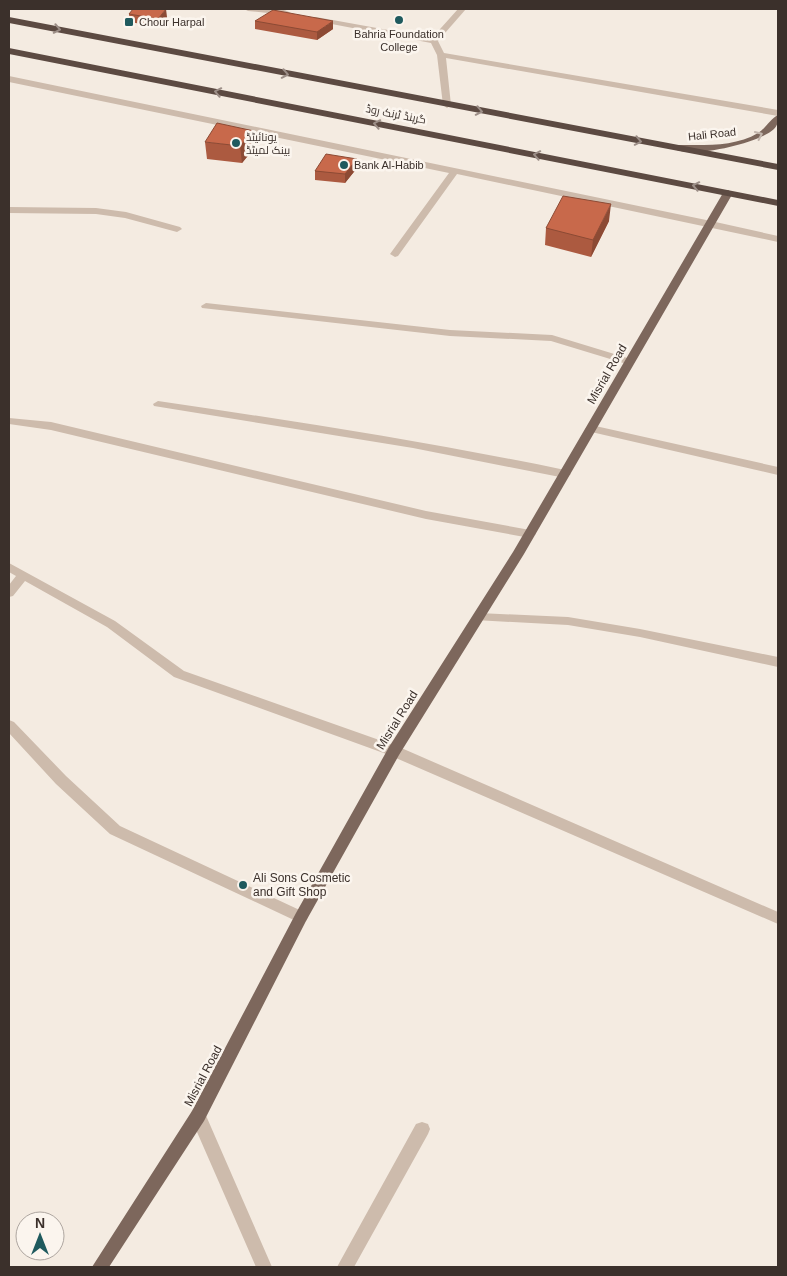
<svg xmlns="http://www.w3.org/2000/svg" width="787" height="1276" viewBox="0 0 787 1276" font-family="Arial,Cairo,sans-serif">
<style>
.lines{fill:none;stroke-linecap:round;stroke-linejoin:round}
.minor{fill:#cdbbac;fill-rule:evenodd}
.major{fill:#7d675c;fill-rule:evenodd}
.highway{fill:#5c4a42;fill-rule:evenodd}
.wall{fill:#ac5a40}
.shaded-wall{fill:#8c4a34}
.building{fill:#c8694b;stroke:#8c4a34}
.oneway{stroke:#9c8e87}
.oneway2{stroke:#c2b5ac}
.poi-dot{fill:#1f5a5e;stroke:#fbf5ee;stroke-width:2}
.labels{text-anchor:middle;stroke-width:5;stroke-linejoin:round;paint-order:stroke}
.far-poi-label{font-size:11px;fill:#3b302b;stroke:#fbf5ee;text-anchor:start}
.far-street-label{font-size:11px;fill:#3b302b;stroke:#fbf5ee}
.street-label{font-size:12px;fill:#3b302b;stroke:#fbf5ee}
.poi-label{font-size:12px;fill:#3b302b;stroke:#fbf5ee;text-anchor:start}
</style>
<rect width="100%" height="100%" fill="#f4ebe1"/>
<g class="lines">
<path class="minor" d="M244 9C257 8 280 6 291 13L287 15 248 11Z
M458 9H466L438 41 444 53 778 110V116L446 58 451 105 447 108 443 105 437 55 431 43 316 21 312 19 316 17 432 38Z
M9 76 711 221 778 236V242L457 174 398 256 395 257 390 254 449 173 9 82Z
M9 207 96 208 126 212 180 227 182 229 177 232 125 218 96 214 9 213Z
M206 303 450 330 552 335 634 360 635 362 630 365 551 341 450 336 202 308 201 306Z
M158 401C294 421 430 442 565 470L571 474 565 478 413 448 154 406 153 404Z
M9 418 51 422 426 511 530 530 536 534 530 538 426 519 51 430 9 424Z
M591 425 778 467V475L587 431 585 429 587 427Z
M9 563 115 621 184 671 399 747 778 912V924L389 755 174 677 107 627 25 581 13 596 9 597V585L16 576 9 572Z
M479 613 568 617 640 629 778 657V667L640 637 568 625 475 620 473 617 475 614Z
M9 720 14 722 66 776 120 826 306 913 308 917 306 921 301 923 296 921 110 834 56 784 9 733Z
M198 1109 204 1111 272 1267H256L190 1116 192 1111Z
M422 1122 428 1124 430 1129 428 1134 354 1267H337L416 1124Z"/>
<path class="major" d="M778 115C778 121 778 125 774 129 760 143 688 160 673 148L678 145C704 145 735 147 758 133 766 128 771 118 778 115Z
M728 190 733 193 524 554 399 755 306 921 204 1121 109 1267H92L192 1111 296 913 389 747 513 552 723 193Z"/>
<path class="highway" d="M9 17 778 164V170L9 23Z
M9 48 778 200V206L9 54Z"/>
</g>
<path class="wall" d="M129 14 167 17 158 27 130 22Z
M255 21 333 29 317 40 255 29Z
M205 142 255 147 242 163 207 159Z
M357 159V168L345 183 315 180V171Z
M609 221 591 257 545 245 546 228Z"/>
<path class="shaded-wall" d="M166 9 167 17 158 27V19Z
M333 21V29L317 40V32Z
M254 131 255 147 242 163 240 146Z
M357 159V168L345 183V174Z
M611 204 609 221 591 257 593 240Z"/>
<path class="building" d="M133 9H166L158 19 129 14Z
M273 10 333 21 317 32 255 21Z
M217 123 254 131 240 146 205 142Z
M326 154 357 159 345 174 315 171Z
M563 196 611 204 593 240 546 228Z"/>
<defs><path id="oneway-chevron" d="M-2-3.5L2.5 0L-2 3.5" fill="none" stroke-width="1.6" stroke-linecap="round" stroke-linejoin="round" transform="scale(1.25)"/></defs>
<g class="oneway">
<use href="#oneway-chevron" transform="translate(57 29) rotate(11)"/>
<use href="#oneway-chevron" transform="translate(285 74) rotate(11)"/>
<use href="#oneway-chevron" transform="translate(218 92) rotate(-169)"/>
<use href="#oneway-chevron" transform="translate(479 111) rotate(11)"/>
<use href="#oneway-chevron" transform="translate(377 124) rotate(-169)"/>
<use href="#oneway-chevron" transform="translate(638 141) rotate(11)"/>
<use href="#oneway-chevron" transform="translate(537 155) rotate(-169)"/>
<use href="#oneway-chevron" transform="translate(696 186) rotate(-169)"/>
</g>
<use class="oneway2" href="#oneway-chevron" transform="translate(759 135) rotate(-25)"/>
<g class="poi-dot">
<circle cx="399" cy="20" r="5"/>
<rect x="124" y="17" width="10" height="10" rx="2.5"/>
<circle cx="236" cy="143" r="5"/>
<circle cx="344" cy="165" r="5"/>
<circle cx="243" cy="885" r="5"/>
</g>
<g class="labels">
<g class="far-poi-label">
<text x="139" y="26">Chour Harpal</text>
<text x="399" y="38" text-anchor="middle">Bahria Foundation<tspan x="399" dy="13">College</tspan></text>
<text x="246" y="141">یونائیٹڈ<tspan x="246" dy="13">بینک لمیٹڈ</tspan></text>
<text x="354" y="169">Bank Al-Habib</text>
</g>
<g class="far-street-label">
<text transform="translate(396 114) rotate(11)" y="4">گرینڈ ٹرنک روڈ</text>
<text transform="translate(712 134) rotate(-6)" y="4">Hali Road</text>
</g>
<g class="street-label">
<text transform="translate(607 374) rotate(-60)" y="4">Misrial Road</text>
<text transform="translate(397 720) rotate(-58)" y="4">Misrial Road</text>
<text transform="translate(203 1076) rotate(-62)" y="4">Misrial Road</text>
</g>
<g class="poi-label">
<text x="253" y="882">Ali Sons Cosmetic<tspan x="253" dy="14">and Gift Shop</tspan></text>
</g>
</g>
<rect width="787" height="1276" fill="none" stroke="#3b302b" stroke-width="20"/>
<g transform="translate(40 1236)"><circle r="24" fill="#fbf5ee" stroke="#aea6a0"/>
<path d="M0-4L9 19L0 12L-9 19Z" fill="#1f5a5e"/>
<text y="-8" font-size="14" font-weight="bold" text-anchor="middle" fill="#3b302b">N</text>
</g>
</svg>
